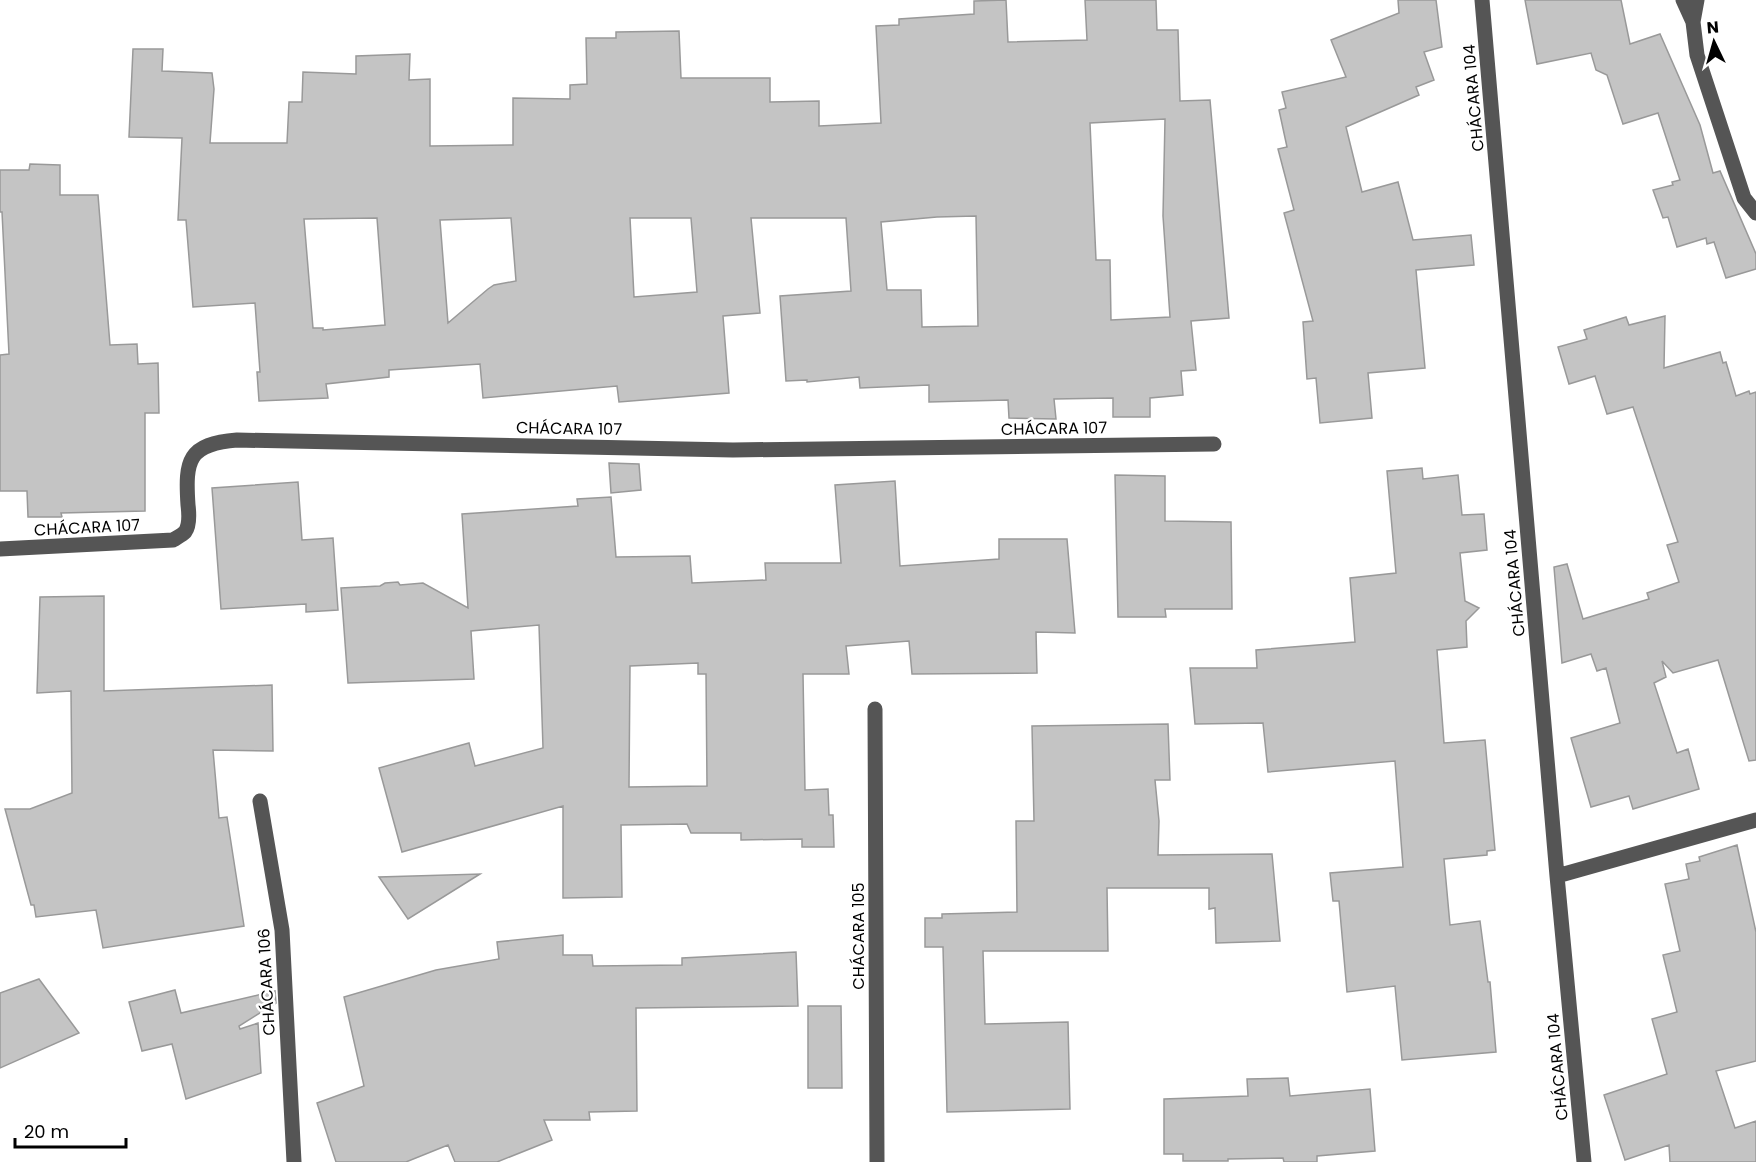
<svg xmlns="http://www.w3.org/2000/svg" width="1756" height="1162" viewBox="0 0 1756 1162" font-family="Poppins,sans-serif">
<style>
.building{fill:#c4c4c4;stroke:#999;stroke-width:1.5;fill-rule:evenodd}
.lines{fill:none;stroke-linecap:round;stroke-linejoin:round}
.minor{stroke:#555;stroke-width:15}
.labels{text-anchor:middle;stroke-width:5;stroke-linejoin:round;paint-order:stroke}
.street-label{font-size:16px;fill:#000;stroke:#fff}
</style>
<rect width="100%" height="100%" fill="#fff"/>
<path class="building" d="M1006 0 1008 42 1087 40 1085 0H1156L1157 30H1178L1180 101 1210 100 1229 318 1191 321 1196 370 1181 371 1183 395 1150 398V417H1113V398L1054 399 1056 419 1009 418 1008 400 929 402V385L860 388 859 377 807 382V380L786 381 780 296 851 291 846 218H751L760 313 723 316 729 393 619 402 617 386 483 398 480 364 389 370V377L326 384 328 398 259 401 257 372H260L255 303 193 307 186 220H178L182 138 129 137 133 49H163L162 71 212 73 214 89 210 143H287L289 102H302L303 72 356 74V56L410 54 409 80 430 79V146L513 145V98L570 99V85L587 84 586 38H616V32L679 31 681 78H770V102L819 101V126L881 123 876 26 899 25V19L974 14V1ZM1165 119 1163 216 1170 317 1111 320 1110 260H1096L1090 123ZM976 216 978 326 922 327 921 290H887L881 222 937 217ZM377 218 385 325 323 330V328H313L304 219ZM511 218 516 281 494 285 488 289 448 323 440 220ZM630 218H691L697 292 634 297Z
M1398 0H1436L1442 47 1424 52 1434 80 1416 87 1419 95 1346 127 1362 192 1398 182 1413 240 1471 235 1474 265 1416 270 1425 368 1368 373 1372 418 1320 423 1316 378 1307 379 1303 322 1313 321 1284 213 1294 210 1278 149 1287 147 1279 110 1286 108 1282 92 1346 77 1331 40 1399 13Z
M1525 0H1621L1630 44 1660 34 1700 125 1713 173 1720 171 1756 254V269L1726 278 1714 242 1707 244 1706 238 1677 247 1668 217 1663 218 1653 190 1673 185 1672 182 1680 180 1658 113 1623 124 1607 75 1596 70 1591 53 1537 64Z
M30 164 60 165V195H98L110 345 137 344 138 364 158 363 159 413H145V511L61 513 62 517H28L27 491H0V355L9 354 2 212H0V170H29Z
M1665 316 1664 368 1720 352 1723 363 1726 362 1736 396 1749 391 1750 394 1756 392V760L1749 761 1718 660 1673 673 1662 661 1666 677 1654 683 1677 753 1688 749 1699 789 1633 809 1629 796 1591 807 1571 738 1620 723 1606 668 1597 671 1591 654 1562 663 1554 567 1567 564 1583 619 1649 599 1647 593 1679 582 1667 545 1678 542 1633 407 1607 414 1595 376 1569 384 1558 347 1587 339 1584 330 1626 317 1629 325Z
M609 463 639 464 641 490 611 493Z
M1422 468 1423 479 1458 475 1462 515 1484 514 1487 550 1460 553 1465 601 1479 608 1466 621 1467 647 1437 650 1444 743 1485 740 1495 850 1487 851V855L1444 859 1450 925 1480 921 1488 982H1490L1496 1052 1402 1060 1395 986 1347 992 1339 901H1333L1330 873 1403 867 1395 761 1268 772 1263 723 1195 724 1190 668H1257L1256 650 1355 642 1350 578 1396 573 1387 471Z
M1115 475 1165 476V521L1231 522 1232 609H1165L1166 617H1118Z
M895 481 900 566 999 559V539H1067L1075 633 1036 632 1037 673 912 674 909 641 846 646 849 674H803L805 790 828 789 829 815H833L834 847H802V839L741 840V833H691L687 824 621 825 622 897 563 898V806L402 852 379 768 469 743 475 766 543 748 539 625 471 631 474 679 348 683 341 588 380 586 385 583 398 582 400 585 423 583 468 608 462 514 578 506 577 499 611 497 616 557 690 556 692 583 766 580 765 563H841L835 485ZM698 663V674H706L707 786 629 787 630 666Z
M298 482 302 540 333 538 338 610 306 612V604L221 609 212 488Z
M104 596V691L272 685 273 751 213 750 219 818 227 817 244 926 103 948 96 910 36 917 34 905H31L5 809H30L72 793 71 691 37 693 40 597Z
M1168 724 1170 780H1155L1159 821 1158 855 1272 854 1280 941 1216 943 1215 908 1209 909V888H1107L1108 951H983L985 1024 1068 1022 1070 1109 947 1112 943 947H925V918H942V914L1017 912 1016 821H1034L1032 726Z
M1737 845 1756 932V1061L1716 1071 1735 1128 1756 1121V1162H1670L1669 1145 1625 1160 1604 1095 1667 1074 1652 1019 1677 1012 1663 955 1680 951 1665 884 1689 879 1686 864 1700 861 1699 857Z
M480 874 408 919 379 877Z
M563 935V955H592L593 966 682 965V958L796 952 798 1006 636 1008 637 1111 589 1112 590 1120H544L552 1140 497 1162H455L448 1145 406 1162H336L317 1103 364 1086 344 997 436 970 499 959 497 942Z
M39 979 79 1033 0 1068V993Z
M175 990 181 1013 275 991 276 1003 239 1026 240 1029 258 1023 261 1073 186 1099 172 1044 142 1051 129 1002Z
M808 1006H841L842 1088H808Z
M1288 1078 1290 1096 1370 1089 1375 1151 1317 1156V1162H1284L1283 1158 1228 1159V1161H1183V1154H1164V1099L1248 1096 1247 1079Z"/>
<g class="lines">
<path class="minor" d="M1482 0 1557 876 1584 1162
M1683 0 1693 22
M1697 0 1693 22 1697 55 1744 198 1756 213
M0 549 173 540C176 538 182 535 185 532 190 525 189 513 188 505 185 460 188 444 237 440L733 450 1214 444
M875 709 877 1162
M260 801 282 930 294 1162
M1557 876 1756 820"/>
</g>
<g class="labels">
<g class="street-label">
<text transform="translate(1473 98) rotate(-95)" y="6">CHÁCARA 104</text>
<text transform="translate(569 428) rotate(1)" y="6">CHÁCARA 107</text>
<text transform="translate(1054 428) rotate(-1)" y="6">CHÁCARA 107</text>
<text transform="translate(87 527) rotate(-3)" y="6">CHÁCARA 107</text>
<text transform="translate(1514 583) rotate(-95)" y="6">CHÁCARA 104</text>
<text transform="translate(858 936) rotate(-90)" y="6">CHÁCARA 105</text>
<text transform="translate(266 982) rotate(-93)" y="6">CHÁCARA 106</text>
<text transform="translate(1557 1067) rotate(-95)" y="6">CHÁCARA 104</text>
</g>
</g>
<g transform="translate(1714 42) rotate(355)" stroke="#ffffff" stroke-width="4.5" paint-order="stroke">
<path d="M0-4.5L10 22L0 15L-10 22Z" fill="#000000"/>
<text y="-9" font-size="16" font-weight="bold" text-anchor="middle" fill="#000000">N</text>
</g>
<path d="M15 1138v9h111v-9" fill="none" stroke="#000000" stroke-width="3"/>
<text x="24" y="1138" font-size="18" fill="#000000" stroke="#ffffff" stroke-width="4.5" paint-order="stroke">20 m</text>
</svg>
